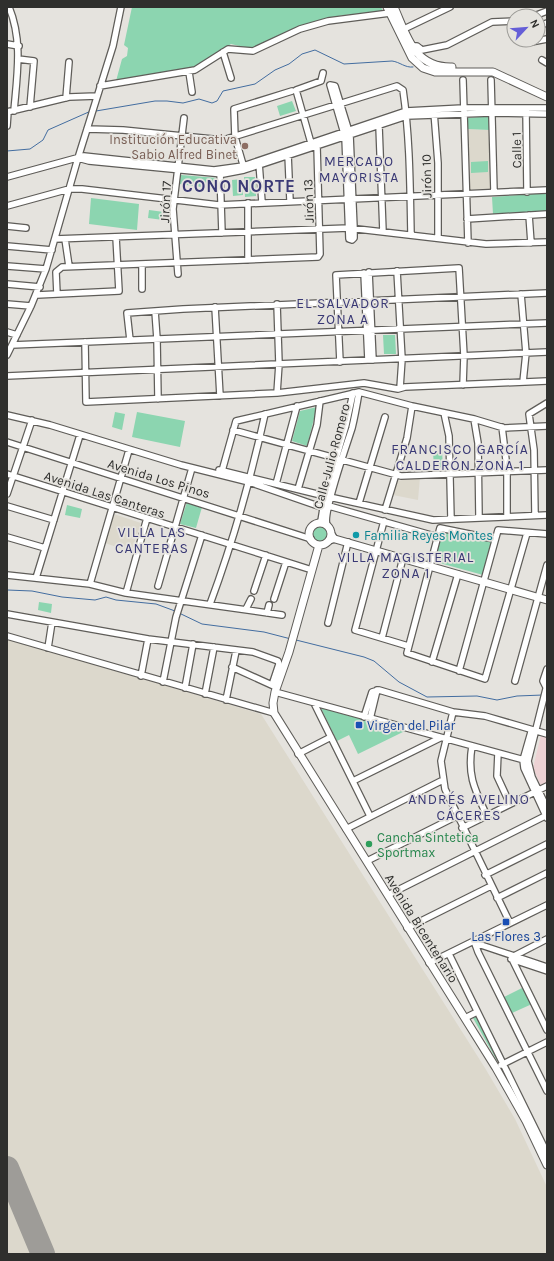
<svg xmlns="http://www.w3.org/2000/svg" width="554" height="1261" viewBox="0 0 554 1261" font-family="Karla,sans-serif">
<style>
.commercial{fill:#edd2d4}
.built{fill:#dcd8cc}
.green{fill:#8cd5b0}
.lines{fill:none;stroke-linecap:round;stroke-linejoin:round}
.stream{stroke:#436da0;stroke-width:1}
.runway{stroke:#9e9c98;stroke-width:24}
.minor-casing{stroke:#5f5d59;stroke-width:8}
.major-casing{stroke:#5f5d59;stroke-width:9}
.minor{stroke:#fff;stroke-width:5.5}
.major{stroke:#fff;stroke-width:7}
.education-dot{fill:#8d6e63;stroke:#e5e3de;stroke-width:1.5}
.culture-dot{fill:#0f9aa8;stroke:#e5e3de;stroke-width:1.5}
.transit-dot{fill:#1a4fb4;stroke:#e5e3de;stroke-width:1.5}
.leisure-dot{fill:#2e9e5b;stroke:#e5e3de;stroke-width:1.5}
.labels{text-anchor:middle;stroke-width:3.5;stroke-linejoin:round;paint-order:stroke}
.education-label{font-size:13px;fill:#785e54;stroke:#e5e3de;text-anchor:end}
.street-label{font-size:13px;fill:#2f2f2d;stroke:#e5e3de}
.culture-label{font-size:13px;fill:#0d838f;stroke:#e5e3de;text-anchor:start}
.transit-label{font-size:13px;fill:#164399;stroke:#e5e3de;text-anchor:start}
.leisure-label{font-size:13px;fill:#27864d;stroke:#e5e3de;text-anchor:start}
.neighbourhood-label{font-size:14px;letter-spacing:1px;fill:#3a3975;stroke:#e5e3de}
.district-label{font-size:17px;font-weight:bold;letter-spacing:1px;fill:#3a3975;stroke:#e5e3de}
</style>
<rect width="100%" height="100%" fill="#e5e3de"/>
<path class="commercial" d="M541 735 547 737V783L541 786 533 768Z"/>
<path class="built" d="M468 129 490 130 492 189 470 190Z
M420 477 418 500 393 495 397 481Z
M114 514 141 523 131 552 105 543Z
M7 639 261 714 485 1068 515 1119 547 1187V1254H7Z"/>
<path class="green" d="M132 7H381L384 13 343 15 301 27 252 49 231 44 194 68 116 81 122 59 127 56 128 48 124 45Z
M292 101 296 111 280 116 277 106Z
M489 116 490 130 468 129V118Z
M488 161V172L471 173V162Z
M181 175 217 178V189L179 184Z
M244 177H255L256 196 245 197Z
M242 179 243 195 233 196 232 180Z
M547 193V211L493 214 492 197Z
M91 198 139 204 137 230 89 224Z
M149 210 164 212 163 220 148 218Z
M383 335H395L396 354H384Z
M317 407 307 446 292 441 300 411Z
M115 412 125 414 122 430 112 427Z
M137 412 185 421 180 447 132 437Z
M442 451 443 467 434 468 433 452Z
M187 502 202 507 196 528 180 524Z
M67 505 82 509 80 518 65 515Z
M312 534a9 9 0 1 1 18 0a9 9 0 1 1-18 0Z
M443 530 492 540 483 575 436 562 434 558Z
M39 602 52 604 51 613 38 610Z
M321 708 405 731 358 754 349 735 337 741Z
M524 987 532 1004 512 1013 504 997Z
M477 1016 499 1060 497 1061 473 1018Z"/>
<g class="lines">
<path class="stream" d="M96 111 155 101H167L183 103 199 99 212 103 217 101 223 91 255 84 275 70 289 64 302 54 315 50 344 64 392 61C400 62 405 68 413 67
M7 151 30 149 43 140 48 130 91 111
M7 590 32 591 62 597 95 600 106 597 116 600 156 604 175 611
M179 613 202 624 264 632 291 639
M296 640 364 657 374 661 399 682 427 697 477 696 497 700 517 696 543 695"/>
<path class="runway" d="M7 1168 43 1254"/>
<g class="minor-casing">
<path id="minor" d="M9 7C23 41 17 75 14 111
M534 16 547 11
M541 25 547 23
M404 29 450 7
M531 42 547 39
M7 44 19 46
M412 46H417L422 50 447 45 492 22 514 21
M223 52 231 78
M18 59 34 61 30 107
M542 60 547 63
M189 72 192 92
M463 80 468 243
M491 80 494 192
M330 85 335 86 350 135 354 228V238L352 240 349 239 345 137Z
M100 86 195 70 228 49 253 51 300 29 328 21 390 13
M66 98 69 62
M526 110 527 192
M7 112 69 97 97 96
M434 112 438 163V237
M7 126 8 112
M379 126 383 232
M87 129 123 130 223 140 397 86 403 90C410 138 410 186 411 234
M311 143 296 90 321 81 323 73
M288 154 290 201
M78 158 89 161 223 174 244 170 407 116 491 113 547 114
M259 163 262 202
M244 168 235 137 234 109 292 91
M220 172 222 233
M7 177 84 156 214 170 243 166 406 111 463 108H547
M248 203V260
M7 206 69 189H82L219 205 547 190
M529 215 531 243
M467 219 547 214
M7 226 26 228
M55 239 349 228 486 244 547 242
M65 239 69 266
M7 246 52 250
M142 264V289
M7 266 46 269
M397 271 402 359 400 388
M369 272 373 360
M364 273 368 360
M178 274 173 209 184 118
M7 284 40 287
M57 294 56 272 62 267 318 257 320 254 317 146
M521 294 526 353 523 382
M37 295 119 291 116 237
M7 304 31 306
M277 304 279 364 277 393
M215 307 220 396
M155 311 157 339 158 399
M7 332 17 335
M130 340 127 313 183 309 547 293
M85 342 86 402 277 393 364 383 398 389 405 387 547 381
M12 345 547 323
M7 355 31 306 46 269 78 158 113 46 121 7
M340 362 336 275 459 268 464 356 463 385
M7 376 547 352
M444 413 449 436 451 519
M7 415 50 425 181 465 249 482 324 508 329 506 438 537
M474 419 478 443 479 517
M502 427 507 468V516
M233 430 401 476 547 470
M7 442 311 539
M219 470 325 496 433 520 547 515
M222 471 236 421 359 392 412 406 474 419 504 428 547 426
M7 474 312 570
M276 484 297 406
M298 489 317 425 320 401
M7 494 32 420
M359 503 385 417
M7 506 54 520
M385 510 407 438 412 406
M535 515 534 450 529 414 547 403
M384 521 355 630 408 646
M318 523 321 521 325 496 346 425 353 393
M327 525C322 514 347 444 352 428 355 416 357 404 359 392
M7 537 45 548
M494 539 440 528 407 653 485 679 527 533
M329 541 335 539 331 533
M7 575 90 584 126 593 282 615
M36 578 80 435
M90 584 129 450
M158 586 192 468
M254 591 266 555
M126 593 147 518
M274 599 286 562
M210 604C233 542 251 478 265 414
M246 609 251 599
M267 613 269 605
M7 614 148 639 253 652 278 661 279 664 273 682 276 687
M328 623 348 542
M7 636 274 713
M382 638 403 558
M48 648 52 622
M432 662 458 574
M232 667 276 687
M459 671 498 530 547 534
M141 676 148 639
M515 681 547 565
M163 682 176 617 202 535
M547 685 528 761 532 777 547 808
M546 687 543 681 547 669
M185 688 193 644
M275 692 528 761
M205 694 214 647
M226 700 236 651
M314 703 370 816
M453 712 441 761 445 789 510 923
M364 717 372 692 379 690 453 712 485 716 547 734
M370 719 377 690
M534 730 531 732 523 760 524 768 547 818
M472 746C467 776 475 790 487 816
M498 753 497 776 510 804
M298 754 331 737
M353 781 440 738
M462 828 547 786
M346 829 443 780
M367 861 457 816
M485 875 547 844
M388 895 547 815
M497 898 547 873
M407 928 491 886
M547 939 514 956 512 959 547 1030
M474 941 478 952 547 1091
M475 943 547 967
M449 954 547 1153
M511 959 547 971
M429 963 547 905
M465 1018 477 1012
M501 1065 547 1042"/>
</g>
<g class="major-casing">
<path id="major" d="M387 7 412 58 423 68 435 72H493L547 97
M394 7C407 36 414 68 452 67
M309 534a11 11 0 1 1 22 0a11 11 0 1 1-22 0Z
M335 539 547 600
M319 545 289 652 275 692 273 703 274 713 496 1068 526 1121 547 1165"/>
</g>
<use href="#minor" class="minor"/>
<use href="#major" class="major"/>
</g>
<circle class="education-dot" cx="245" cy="146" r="4"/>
<circle class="culture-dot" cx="356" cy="535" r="4"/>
<g class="transit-dot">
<rect x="355" y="721" width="8" height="8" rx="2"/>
<rect x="502" y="918" width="8" height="8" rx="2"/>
</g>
<circle class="leisure-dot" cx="369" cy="844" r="4"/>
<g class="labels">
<g class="education-label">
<text x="237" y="144">Institución Educativa<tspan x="237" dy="15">Sabio Alfred Binet</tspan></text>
</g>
<g class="street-label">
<text transform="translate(516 150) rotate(-91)" y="5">Calle 1</text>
<text transform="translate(426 176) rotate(-91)" y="5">Jirón 10</text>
<text transform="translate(308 201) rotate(-92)" y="5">Jirón 13</text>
<text transform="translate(165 202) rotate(-87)" y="5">Jirón 17</text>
<text transform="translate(331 456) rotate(-75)" y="5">Calle Julio Romero</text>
<text transform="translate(159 478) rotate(17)" y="5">Avenida Los Pinos</text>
<text transform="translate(105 494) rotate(18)" y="5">Avenida Las Canteras</text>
<text transform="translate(422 928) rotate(58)" y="5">Avenida Bicentenario</text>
</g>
<g class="culture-label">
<text x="364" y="540">Familia Reyes Montes</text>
</g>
<g class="transit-label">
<text x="367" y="730">Virgen del Pilar</text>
<text x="506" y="941" text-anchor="middle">Las Flores 3</text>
</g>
<g class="leisure-label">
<text x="377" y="842">Cancha Sintetica<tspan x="377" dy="15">Sportmax</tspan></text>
</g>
<g class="neighbourhood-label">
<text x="359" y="166">MERCADO<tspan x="359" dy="16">MAYORISTA</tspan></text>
<text x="343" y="308">EL SALVADOR<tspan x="343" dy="16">ZONA A</tspan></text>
<text x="460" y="454">FRANCISCO GARCÍA<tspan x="460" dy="16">CALDERÓN ZONA 1</tspan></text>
<text x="152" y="537">VILLA LAS<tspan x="152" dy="16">CANTERAS</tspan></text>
<text x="406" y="562">VILLA MAGISTERIAL<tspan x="406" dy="16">ZONA 1</tspan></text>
<text x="469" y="804">ANDRÉS AVELINO<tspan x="469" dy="16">CÁCERES</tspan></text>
</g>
<g class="district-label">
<text x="239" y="192">CONO NORTE</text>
</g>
</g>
<rect width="554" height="1261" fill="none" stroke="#2f2f2d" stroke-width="16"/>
<g transform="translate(526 28) rotate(64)"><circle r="19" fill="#e5e3de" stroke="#9c9b97"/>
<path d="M0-3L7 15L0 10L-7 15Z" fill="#655ed7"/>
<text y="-6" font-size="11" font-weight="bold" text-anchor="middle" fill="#2f2f2d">N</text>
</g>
</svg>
